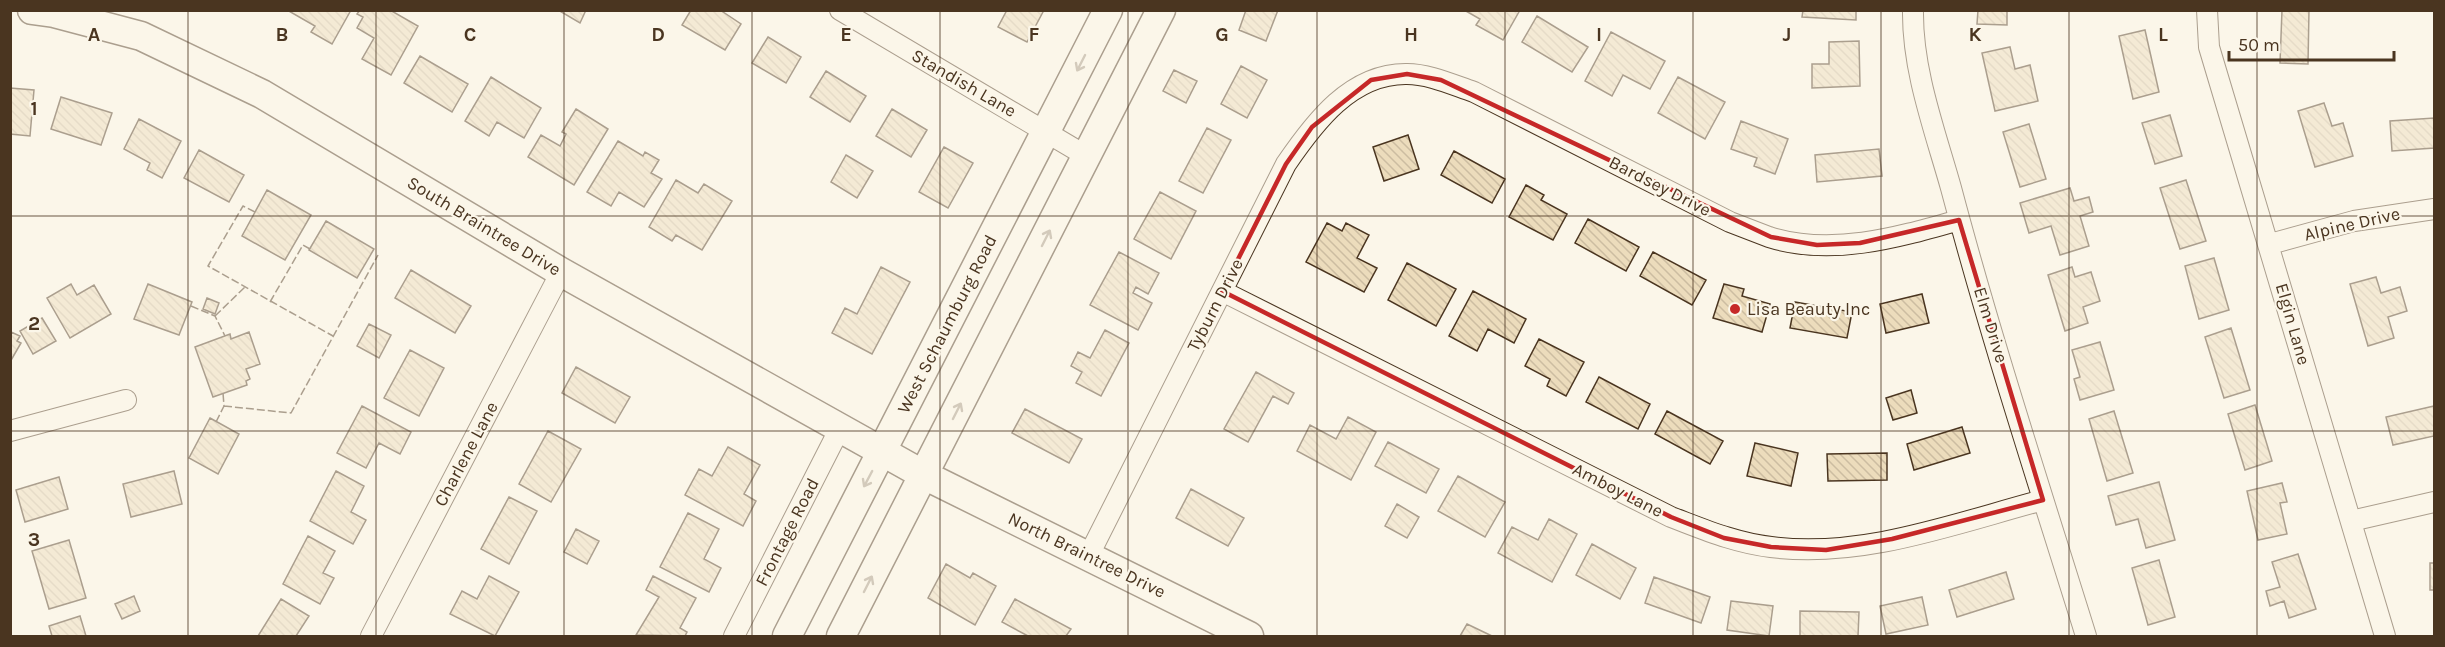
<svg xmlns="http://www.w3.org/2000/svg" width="2445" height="647" viewBox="0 0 2445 647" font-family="Karla,sans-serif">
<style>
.building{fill:url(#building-back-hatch);stroke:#4a3520;stroke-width:1.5}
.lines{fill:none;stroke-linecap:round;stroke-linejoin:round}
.street-casing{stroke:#4a3520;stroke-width:22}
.secondary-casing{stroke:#4a3520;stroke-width:31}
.street{stroke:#fbf6e9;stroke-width:20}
.secondary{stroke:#fbf6e9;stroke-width:28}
.fence{stroke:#4a3520;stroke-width:1.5;stroke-dasharray:8 3;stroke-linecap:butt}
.oneway{stroke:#a29684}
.marked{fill:none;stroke:#c62828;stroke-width:4.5;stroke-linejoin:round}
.grid{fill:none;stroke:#4a3520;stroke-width:1.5;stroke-opacity:0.55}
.poi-dot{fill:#c62828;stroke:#fbf6e9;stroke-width:2}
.labels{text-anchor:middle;stroke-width:4.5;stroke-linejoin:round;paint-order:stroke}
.street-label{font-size:18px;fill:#4a3520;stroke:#fbf6e9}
.poi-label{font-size:18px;fill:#4a3520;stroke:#fbf6e9;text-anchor:start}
.grid-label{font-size:20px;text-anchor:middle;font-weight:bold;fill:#4a3520;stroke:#fbf6e9;stroke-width:4.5;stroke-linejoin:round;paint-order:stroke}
</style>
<defs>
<pattern id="building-back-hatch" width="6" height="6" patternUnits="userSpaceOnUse" patternTransform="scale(1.5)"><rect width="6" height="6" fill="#ecdcbc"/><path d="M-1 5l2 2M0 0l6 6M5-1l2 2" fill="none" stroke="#ccbda1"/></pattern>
</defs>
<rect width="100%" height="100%" fill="#fbf6e9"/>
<path class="building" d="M287 10H351L332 44 311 32 315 26Z
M360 10H390L418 26 391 75 362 59 374 38 357 28 363 17 357 14Z
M558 10H586L580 23Z
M691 10H720L741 24 725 50 682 25Z
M1007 10H1044L1027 42 998 27Z
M1246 10H1278L1266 41 1239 30Z
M1464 10H1520L1503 40 1476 25 1480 19Z
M1803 10H1856V20L1802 17Z
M1978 10H2007V25L1977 24Z
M2282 10H2309L2308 64 2280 63Z
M1537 16 1588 47 1572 72 1522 42Z
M2145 30 2159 92 2133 99 2119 36Z
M1611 32 1665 61 1650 89 1623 75 1612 96 1585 81Z
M768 37 801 57 786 83 752 63Z
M1859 41 1860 86 1812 88V64H1829V42Z
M2010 47 2015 69 2030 65 2038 101 1995 111 1982 53Z
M420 56 468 84 452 112 404 83Z
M1241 66 1267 80 1247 118 1221 104Z
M1174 70 1197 81 1186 103 1163 91Z
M826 71 866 96 850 122 810 97Z
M491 77 541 108 524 138 497 122 489 136 465 121Z
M1678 77 1725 102 1705 139 1658 113Z
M10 88 34 90 30 136 10 134Z
M61 97 112 113 101 145 51 129Z
M2324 103 2332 126 2343 123 2353 156 2315 167 2298 111Z
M576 109 608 129 574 185 528 157 541 135 560 146 566 134 562 132Z
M892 109 927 130 911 157 876 136Z
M2170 115 2182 156 2155 164 2142 123Z
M2434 118V148L2392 151 2390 121Z
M139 119 181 141 162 178 147 170 150 163 124 149Z
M1741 121 1788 139 1775 174 1754 166 1757 158 1731 149Z
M2029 124 2046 179 2020 187 2003 132Z
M1207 128 1231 140 1203 193 1179 181Z
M1408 135 1419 169 1384 181 1373 147Z
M618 141 643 156 645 152 659 160 651 173 662 179 644 207 619 192 611 206 587 192Z
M944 147 973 163 948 208 919 192Z
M1879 149 1882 176 1817 182 1815 155Z
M199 150 244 175 229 202 184 178Z
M1454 151 1505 179 1492 203 1441 175Z
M846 155 873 171 857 198 831 182Z
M676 180 698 193 704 184 732 201 702 250 676 235 672 241 649 227Z
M2186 180 2206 241 2180 249 2160 188Z
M1526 185 1544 195 1541 200 1567 214 1553 240 1509 217Z
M2070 188 2074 201 2089 197 2093 212 2080 216 2089 246 2060 255 2051 226 2029 233 2020 203Z
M267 190 311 215 285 260 242 236Z
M1160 192 1196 211 1171 259 1134 239Z
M1588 219 1639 247 1626 271 1575 243Z
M326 221 374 249 357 278 309 250Z
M1327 223 1342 231 1346 223 1369 235 1357 258 1377 268 1364 292 1306 262Z
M1119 252 1159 273 1148 294 1136 287 1133 293 1152 303 1138 330 1090 305Z
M1653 252 1706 280 1692 305 1640 276Z
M2214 258 2229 310 2199 319 2185 266Z
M1407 263 1456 289 1436 326 1388 300Z
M881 267 910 282 872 354 832 333 845 308 857 314Z
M2072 267 2075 277 2091 272 2100 301 2083 307 2088 323 2065 331 2048 275Z
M411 270 471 306 455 333 395 298Z
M2376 277 2381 293 2400 287 2407 311 2388 317 2394 338 2368 346 2350 284Z
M71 284 77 295 94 285 111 314 70 338 47 298Z
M148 284 192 302 179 335 134 319Z
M1724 284 1744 289 1742 296 1770 304 1762 332 1713 318Z
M1473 291 1526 319 1514 343 1488 329 1477 351 1449 336Z
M1922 294 1929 323 1886 333 1880 304Z
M207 298 219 303 215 314 203 309Z
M1795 302 1852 312 1847 338 1790 328Z
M42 318 56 341 33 354 20 331Z
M369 324 391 335 379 358 357 346Z
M2231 328 2250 390 2224 398 2205 337Z
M1105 330 1129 343 1101 396 1076 383 1082 372 1071 366 1078 352 1090 358Z
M11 332 20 336 17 341 21 343 10 362Z
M249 332 260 364 246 369 250 379 246 381 247 385 213 397 195 347 230 334 231 339Z
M1539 339 1584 362 1566 396 1547 386 1550 379 1525 366Z
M2100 342 2114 390 2080 400 2074 379 2080 377 2072 350Z
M410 350 444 368 419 416 384 398Z
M576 367 630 397 615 423 562 393Z
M1256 372 1294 393 1288 404 1273 396 1248 442 1224 429Z
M1599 377 1650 404 1638 429 1586 402Z
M1911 390 1917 413 1893 420 1886 398Z
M2255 405 2272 461 2245 470 2228 414Z
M362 406 411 432 400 454 379 443 366 468 337 453Z
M2434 406V436L2393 445 2386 417Z
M1025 409 1082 439 1069 463 1012 433Z
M1667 411 1723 441 1710 464 1655 434Z
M2114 411 2133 473 2107 481 2089 419Z
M1348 417 1376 432 1351 480 1297 451 1310 425 1336 439Z
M210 418 239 434 218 474 189 458Z
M1962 427 1970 453 1914 470 1907 444Z
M548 431 581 449 551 502 519 484Z
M1388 442 1439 469 1426 493 1375 466Z
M1755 443 1798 453 1791 486 1747 476Z
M728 447 760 465 744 494 756 501 743 526 685 495 699 469 712 476Z
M1887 453V480L1828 481 1827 454Z
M174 471 182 504 131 517 123 484Z
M336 471 364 486 351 512 366 520 353 544 310 521Z
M1458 476 1505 502 1485 537 1438 511Z
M59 477 68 509 25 522 16 490Z
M2159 482 2175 540 2146 548 2138 519 2116 525 2108 496Z
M2282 483 2287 502 2280 503 2287 534 2258 540 2247 491Z
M1191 489 1244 518 1228 546 1176 518Z
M509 497 537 511 509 564 481 549Z
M1397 504 1419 517 1407 538 1385 526Z
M688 513 719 529 704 559 721 568 709 592 660 567Z
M1549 519 1577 534 1552 582 1498 553 1512 527 1538 540Z
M576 529 599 541 587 564 564 552Z
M308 536 335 551 323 573 334 578 320 604 283 584Z
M69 540 86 598 49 609 32 551Z
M1592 544 1636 568 1620 599 1576 575Z
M2298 554 2316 609 2289 618 2284 601 2270 606 2266 591 2280 587 2272 562Z
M2159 560 2175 617 2148 625 2132 568Z
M2430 563H2434V590H2430Z
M946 564 970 578 973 573 996 586 975 625 928 598Z
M2006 572 2014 599 1957 617 1949 590Z
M489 576 519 592 495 636 450 614 462 591 477 599Z
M653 576 696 598 680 628 687 632 685 636 636 635 659 597 646 590Z
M1654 577 1710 597 1701 623 1645 603Z
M134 596 140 611 122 619 115 604Z
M1922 597 1928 625 1886 634 1880 606Z
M281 599 309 616 296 636H258Z
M1015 599 1071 629 1066 636H1028L1002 622Z
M1731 601 1773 606 1769 636 1727 630Z
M1800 611 1859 612 1858 636H1800Z
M80 616 86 636H52L49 626Z
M1467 624 1492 636H1460Z"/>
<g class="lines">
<g class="street-casing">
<path id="street" d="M840 10 1088 157
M1913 10C1912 70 1935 131 1951 188 1991 339 2040 488 2086 636
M2207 10 2209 47 2385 636
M2270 244 2354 221 2434 209
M1222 291 1671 517C1703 529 1735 543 1771 547 1862 559 1956 523 2043 500
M10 431 126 400
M2351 521 2434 502
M1089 555 1286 164C1314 123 1351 73 1407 74 1429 74 1453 85 1474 92L1730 222C1743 227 1756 232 1769 237 1832 257 1899 237 1959 220
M371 636 561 272
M734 636 840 428"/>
</g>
<g class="secondary-casing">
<path id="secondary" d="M32 10 54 13 141 36 262 94 561 272 924 475 1249 636
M787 636 1108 10
M841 636 1161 10"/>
</g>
<use href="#street" class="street"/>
<use href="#secondary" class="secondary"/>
<path class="fence" d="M255 212 243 206 208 266 333 336
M270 302 303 245 310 249
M191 306 215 316 225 336
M215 316 245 287
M224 406 291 413 378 255
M216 422 224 406 223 393"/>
</g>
<defs><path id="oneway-shaft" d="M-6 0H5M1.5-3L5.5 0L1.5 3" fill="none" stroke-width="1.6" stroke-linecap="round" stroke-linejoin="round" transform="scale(1.5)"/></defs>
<g class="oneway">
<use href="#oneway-shaft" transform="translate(1081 63) rotate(117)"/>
<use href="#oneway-shaft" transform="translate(1046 238) rotate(-63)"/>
<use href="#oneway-shaft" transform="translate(957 411) rotate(-63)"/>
<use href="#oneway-shaft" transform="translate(868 479) rotate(118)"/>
<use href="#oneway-shaft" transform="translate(868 584) rotate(-63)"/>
</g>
<path d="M0 0H2445V647H0ZM1407 74 1441 80 1771 237 1817 245 1860 243 1959 220 2043 500 1892 539 1826 550 1771 547 1724 538 1671 517 1222 291 1286 164 1312 127 1371 80Z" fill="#fbf6e9" fill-opacity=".55" fill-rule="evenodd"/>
<path class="marked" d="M1407 74 1441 80 1771 237 1817 245 1860 243 1959 220 2043 500 1892 539 1826 550 1771 547 1724 538 1671 517 1222 291 1286 164 1312 127 1371 80Z"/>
<path class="grid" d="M188 10V636M376 10V636M564 10V636M752 10V636M940 10V636M1128 10V636M1317 10V636M1505 10V636M1693 10V636M1881 10V636M2069 10V636M2257 10V636M10 216H2434M10 431H2434"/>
<circle class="poi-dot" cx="1735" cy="309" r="6"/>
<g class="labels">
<g class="street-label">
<text transform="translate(964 83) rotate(30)" y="6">Standish Lane</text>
<text transform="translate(1660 186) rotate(27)" y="6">Bardsey Drive</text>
<text transform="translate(2352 224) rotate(-13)" y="6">Alpine Drive</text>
<text transform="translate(484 226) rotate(31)" y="6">South Braintree Drive</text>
<text transform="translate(1215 305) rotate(-63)" y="6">Tyburn Drive</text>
<text transform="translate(947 324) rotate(-63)" y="6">West Schaumburg Road</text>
<text transform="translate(2293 324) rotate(74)" y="6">Elgin Lane</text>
<text transform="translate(1991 325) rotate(73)" y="6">Elm Drive</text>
<text transform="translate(466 454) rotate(-62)" y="6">Charlene Lane</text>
<text transform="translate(1618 490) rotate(27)" y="6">Amboy Lane</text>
<text transform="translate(787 532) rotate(-63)" y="6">Frontage Road</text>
<text transform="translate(1087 555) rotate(26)" y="6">North Braintree Drive</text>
</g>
<g class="poi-label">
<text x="1747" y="315">Lisa Beauty Inc</text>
</g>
</g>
<g class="grid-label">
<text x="94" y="41">A</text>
<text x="282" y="41">B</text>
<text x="470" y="41">C</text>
<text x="658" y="41">D</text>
<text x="846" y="41">E</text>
<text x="1034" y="41">F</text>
<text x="1222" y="41">G</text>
<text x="1411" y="41">H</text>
<text x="1599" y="41">I</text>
<text x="1787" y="41">J</text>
<text x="1975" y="41">K</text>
<text x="2163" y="41">L</text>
<text x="34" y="115">1</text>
<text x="34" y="330">2</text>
<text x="34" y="546">3</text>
</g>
<rect width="2445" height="647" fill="none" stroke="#4a3520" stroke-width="24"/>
<path d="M2229 51v9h165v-9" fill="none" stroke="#4a3520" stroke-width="3"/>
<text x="2238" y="51" font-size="18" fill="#4a3520" stroke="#fbf6e9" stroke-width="4.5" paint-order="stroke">50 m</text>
</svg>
